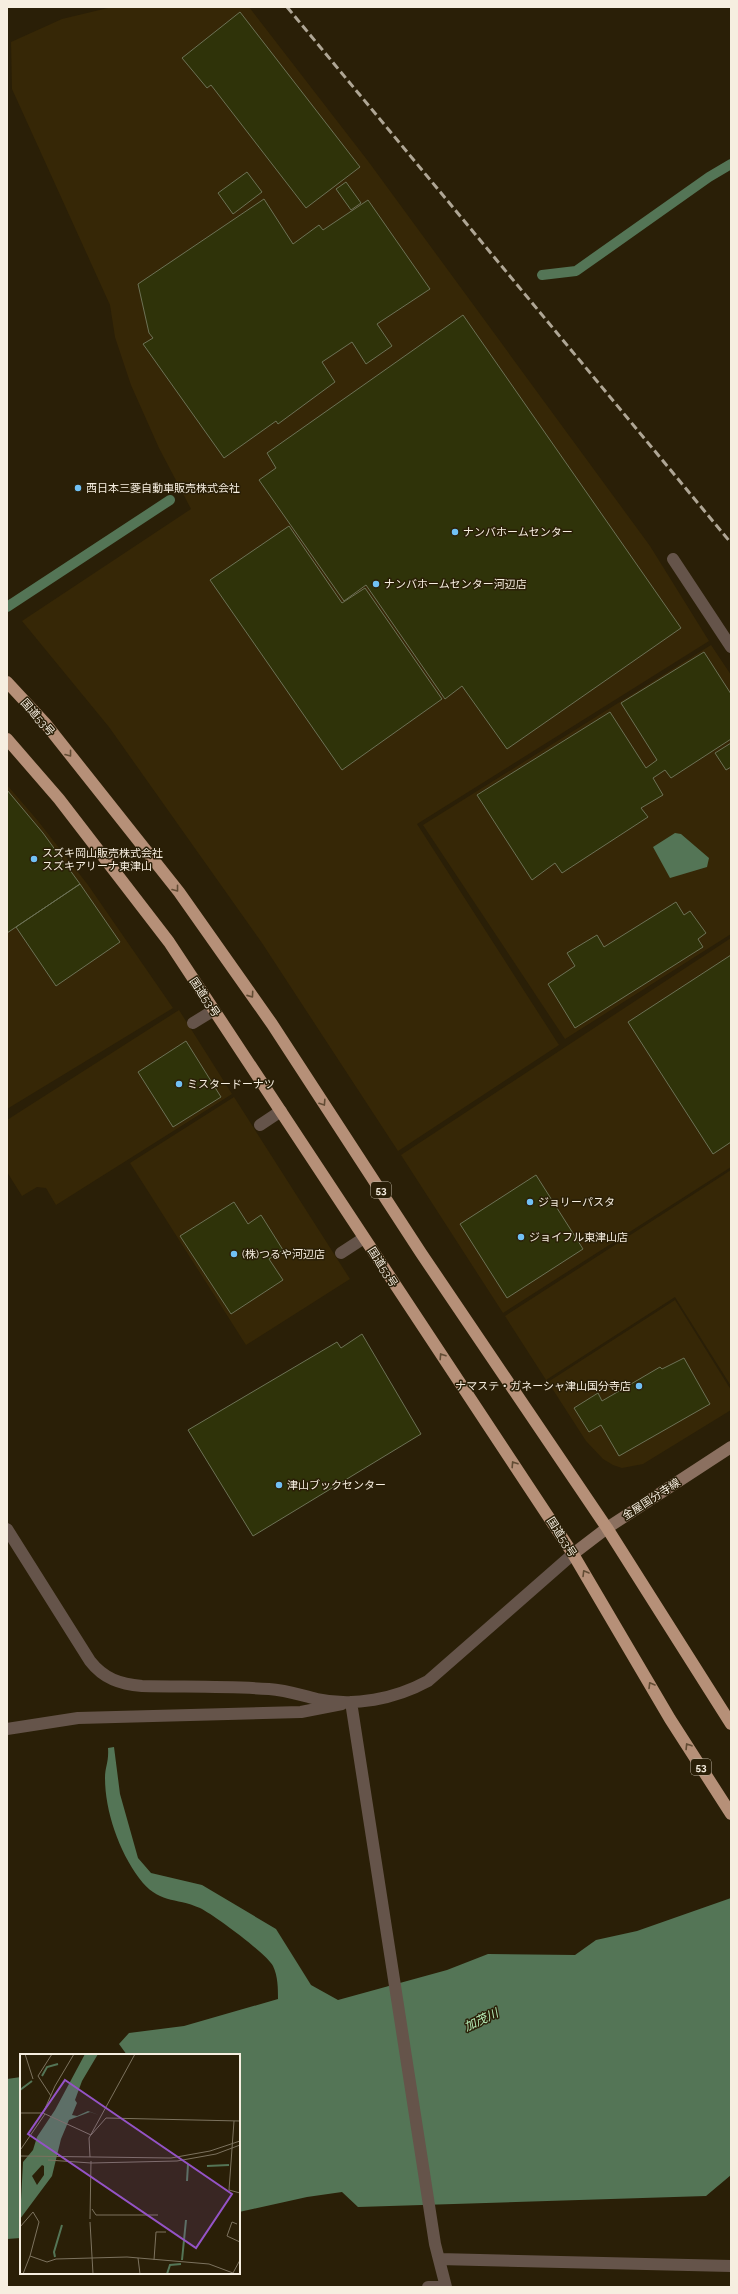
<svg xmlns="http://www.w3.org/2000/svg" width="738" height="2294" viewBox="0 0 738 2294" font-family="Raleway,'Noto Sans JP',sans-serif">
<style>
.built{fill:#362706}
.water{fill:#547556}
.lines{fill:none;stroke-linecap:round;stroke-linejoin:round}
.stream{stroke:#547556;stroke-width:10}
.building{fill:#2f3309;stroke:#6d7256}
.service{stroke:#65544a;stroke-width:12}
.minor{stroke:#65544a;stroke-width:12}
.secondary{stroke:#8b7060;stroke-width:12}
.trunk{stroke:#b69078;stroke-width:12}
.rail{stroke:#afa695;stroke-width:3;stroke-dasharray:8 4;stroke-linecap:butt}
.oneway{stroke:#624c34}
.poi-dot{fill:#71c1f5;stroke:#2a1f07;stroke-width:1.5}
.labels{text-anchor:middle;stroke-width:3;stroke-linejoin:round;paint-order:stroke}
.shield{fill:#2a1f07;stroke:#b9b09f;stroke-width:1}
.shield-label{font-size:10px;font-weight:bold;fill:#f6eee0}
.poi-label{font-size:11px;fill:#f6eee0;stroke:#2a1f07;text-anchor:start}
.street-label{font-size:11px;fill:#f6eee0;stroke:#2a1f07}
.water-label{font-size:12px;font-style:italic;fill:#b5edb8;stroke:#2a1f07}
.inset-river{fill:none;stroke:#547556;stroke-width:2}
.inset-road{fill:none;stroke:#7c725e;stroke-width:1}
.view{fill:#9453c6;fill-opacity:0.15;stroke:#9453c6;stroke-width:2}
.inset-edge{fill:none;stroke:#f6eee0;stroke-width:2}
</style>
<rect width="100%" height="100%" fill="#2a1f07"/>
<path class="built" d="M112 7H249L368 161 650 546 709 641 417 824 559 1045 398 1151 262 943 109 727 22 621 191 509 159 448 131 385 115 337 110 305 12 89 11 42 62 19Z
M711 645 731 675V934L565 1039 423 825Z
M7 785 38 821 88 885 173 1008 7 1109Z
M731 938V1167L503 1313 401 1155Z
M179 1010 232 1094 56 1205 46 1188 37 1187 22 1196 7 1172V1120Z
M234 1097 350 1279 246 1345 130 1163Z
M731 1170V1386L675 1297 546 1380 505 1316Z
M675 1300 731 1390V1410L643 1464 622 1468 613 1465 603 1459 586 1441 548 1382Z"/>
<path class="water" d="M675 833 681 834 709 858 707 867 670 878 653 847Z
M114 1747 120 1794 138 1858 151 1873 202 1885 276 1929 311 1985 338 2000 447 1970 488 1954 575 1955 596 1940 637 1931 731 1898V2175L706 2196 358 2207 342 2192 307 2197 239 2212V2055H127L119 2044 129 2033 184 2026 278 1999C278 1989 278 1976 273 1966 267 1954 214 1915 200 1908 175 1897 158 1904 139 1878 119 1851 105 1811 105 1778 105 1767 109 1762 108 1748Z
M21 2077V2238L7 2239V2079Z"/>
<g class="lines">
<path class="stream" d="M542 275 576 271 709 177 731 164
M7 607 170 500"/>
</g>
<path class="building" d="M240 12 360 167 306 208 211 85 207 88 182 58Z
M247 172 262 192 233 214 218 193Z
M346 182 361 203 351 210 336 189Z
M264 199 293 244 319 225 323 230 368 200 430 289 377 324 392 346 366 364 352 342 322 362 335 382 278 424 276 421 224 458 143 344 153 338 149 333 138 284Z
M463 315 681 628 507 749 462 686 445 699 366 585 344 601 259 480 276 468 267 453Z
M289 526 342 603 365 588 442 699 342 770 210 580Z
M704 652 731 694V739L671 778 665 770 653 778 663 795 641 808 648 817 562 873 555 863 532 880 477 795 610 712 646 768 657 760 621 703Z
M731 743V767L726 770 715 753Z
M7 790 43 833 80 884 7 933Z
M80 884 120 942 56 986 16 927Z
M676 902 684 915 690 911 706 933 698 939 703 947 575 1028 548 984 575 966 567 953 597 935 604 947Z
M731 955V1142L713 1154 628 1022Z
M186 1041 221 1097 173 1127 138 1072Z
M536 1175 583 1249 507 1298 460 1224Z
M234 1202 248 1224 261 1215 283 1250 269 1259 283 1280 231 1314 180 1236Z
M362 1334 421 1434 253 1536 188 1430 337 1342 341 1348Z
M684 1358 710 1404 619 1456 601 1425 589 1432 574 1408 598 1393 602 1401 660 1367 662 1369Z"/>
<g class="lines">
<path class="service" d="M193 1023 214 1010
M260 1125 281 1111
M341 1253 364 1238"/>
<path class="minor" d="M673 559 731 647
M7 1529 90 1661C104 1679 120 1684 142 1686 184 1687 227 1686 269 1689 286 1690 300 1695 317 1699 354 1707 395 1699 428 1681L573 1554
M351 1702 435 2244 446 2287
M7 1729 78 1718 301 1712 342 1704
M439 2259 731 2266
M428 2287H446"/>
<path class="secondary" d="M573 1554 607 1528 731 1447"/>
<path class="trunk" d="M7 682 45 723 179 892 272 1024 421 1253 607 1528 731 1724
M7 739 59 799 169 942 573 1554 670 1719 731 1814"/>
<path class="rail" d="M287 7 731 543"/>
</g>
<defs><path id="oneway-chevron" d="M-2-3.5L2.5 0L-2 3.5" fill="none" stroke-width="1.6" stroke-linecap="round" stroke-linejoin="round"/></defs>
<g class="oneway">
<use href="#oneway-chevron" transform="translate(69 754) rotate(52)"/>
<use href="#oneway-chevron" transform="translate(176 889) rotate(52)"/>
<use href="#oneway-chevron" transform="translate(251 995) rotate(55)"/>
<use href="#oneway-chevron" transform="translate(323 1103) rotate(57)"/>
<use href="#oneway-chevron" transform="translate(442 1356) rotate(-123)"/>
<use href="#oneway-chevron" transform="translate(514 1464) rotate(-123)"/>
<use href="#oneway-chevron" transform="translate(585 1573) rotate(-121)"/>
<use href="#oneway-chevron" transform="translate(651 1685) rotate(-121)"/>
<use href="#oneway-chevron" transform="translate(688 1746) rotate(-122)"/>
</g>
<g class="poi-dot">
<circle cx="78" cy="488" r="4"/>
<circle cx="455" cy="532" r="4"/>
<circle cx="376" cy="584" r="4"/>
<circle cx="34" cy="859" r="4"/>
<circle cx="179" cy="1084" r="4"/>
<circle cx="530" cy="1202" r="4"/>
<circle cx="521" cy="1237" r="4"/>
<circle cx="234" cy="1254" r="4"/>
<circle cx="639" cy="1386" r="4"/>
<circle cx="279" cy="1485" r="4"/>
</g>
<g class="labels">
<g class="shield">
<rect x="371" y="1182" width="20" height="16" rx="3"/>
<rect x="691" y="1759" width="20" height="16" rx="3"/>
</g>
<g class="shield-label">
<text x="381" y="1194">53</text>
<text x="701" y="1771">53</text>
</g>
<g class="poi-label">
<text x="86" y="492">西日本三菱自動車販売株式会社</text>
<text x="463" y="536">ナンバホームセンター</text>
<text x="384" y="588">ナンバホームセンター河辺店</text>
<text x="42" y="857">スズキ岡山販売株式会社<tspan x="42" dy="13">スズキアリーナ東津山</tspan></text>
<text x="187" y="1088">ミスタードーナツ</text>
<text x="538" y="1206">ジョリーパスタ</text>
<text x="529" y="1241">ジョイフル東津山店</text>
<text x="242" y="1258">(株)つるや河辺店</text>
<text x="631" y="1390" text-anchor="end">ナマステ・ガネーシャ津山国分寺店</text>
<text x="287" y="1489">津山ブックセンター</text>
</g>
<g class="street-label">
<text transform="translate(38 717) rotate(49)" y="4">国道53号</text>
<text transform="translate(205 997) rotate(56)" y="4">国道53号</text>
<text transform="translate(383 1267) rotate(57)" y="4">国道53号</text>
<text transform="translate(651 1499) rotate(-33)" y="4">金屋国分寺線</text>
<text transform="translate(562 1537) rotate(57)" y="4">国道53号</text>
</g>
<g class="water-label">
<text transform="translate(481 2020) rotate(-25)" y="4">加茂川</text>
</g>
</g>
<g transform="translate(20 2054)">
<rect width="220" height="220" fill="#2a1f07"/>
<path d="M65 0H78L62 27 55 46 57 49 52 61 57 62 68 57 79 61 70 58 49 66 41 85 32 122 0 165 3 108 13 96 17 83 35 56ZM22 111 24 112V121L17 131 12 122Z" fill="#547556" fill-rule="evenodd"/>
<path class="inset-river" d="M22 22 27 13 38 10M0 36 12 27M187 112 209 111M167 127 168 110M35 203 34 198 42 171M162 206 166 166M147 220 150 211 161 210"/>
<path class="inset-road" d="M5 0 13 25M31 42 18 22 32 0M0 59H23L35 32 54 0M23 59 71 81M214 67 209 136 220 139M71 81 86 64 220 67M1 95 25 60M0 102 151 104 190 97 220 87M70 103 69 84 115 0M28 106 71 109 157 107 196 100 220 91M72 155 76 161H138M70 165 71 107M70 168 73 220M217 170 212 168 207 182 220 188M0 173 13 158 19 168 10 202 27 208 36 205 107 203 189 210 213 219 220 206M118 204 120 220M134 206 136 178H146M3 220 10 202"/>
<path class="view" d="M45 26 212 140 176 194 8 80Z"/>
<rect width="220" height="220" class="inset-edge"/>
</g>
<rect width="738" height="2294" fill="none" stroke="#f6eee0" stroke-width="16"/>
</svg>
